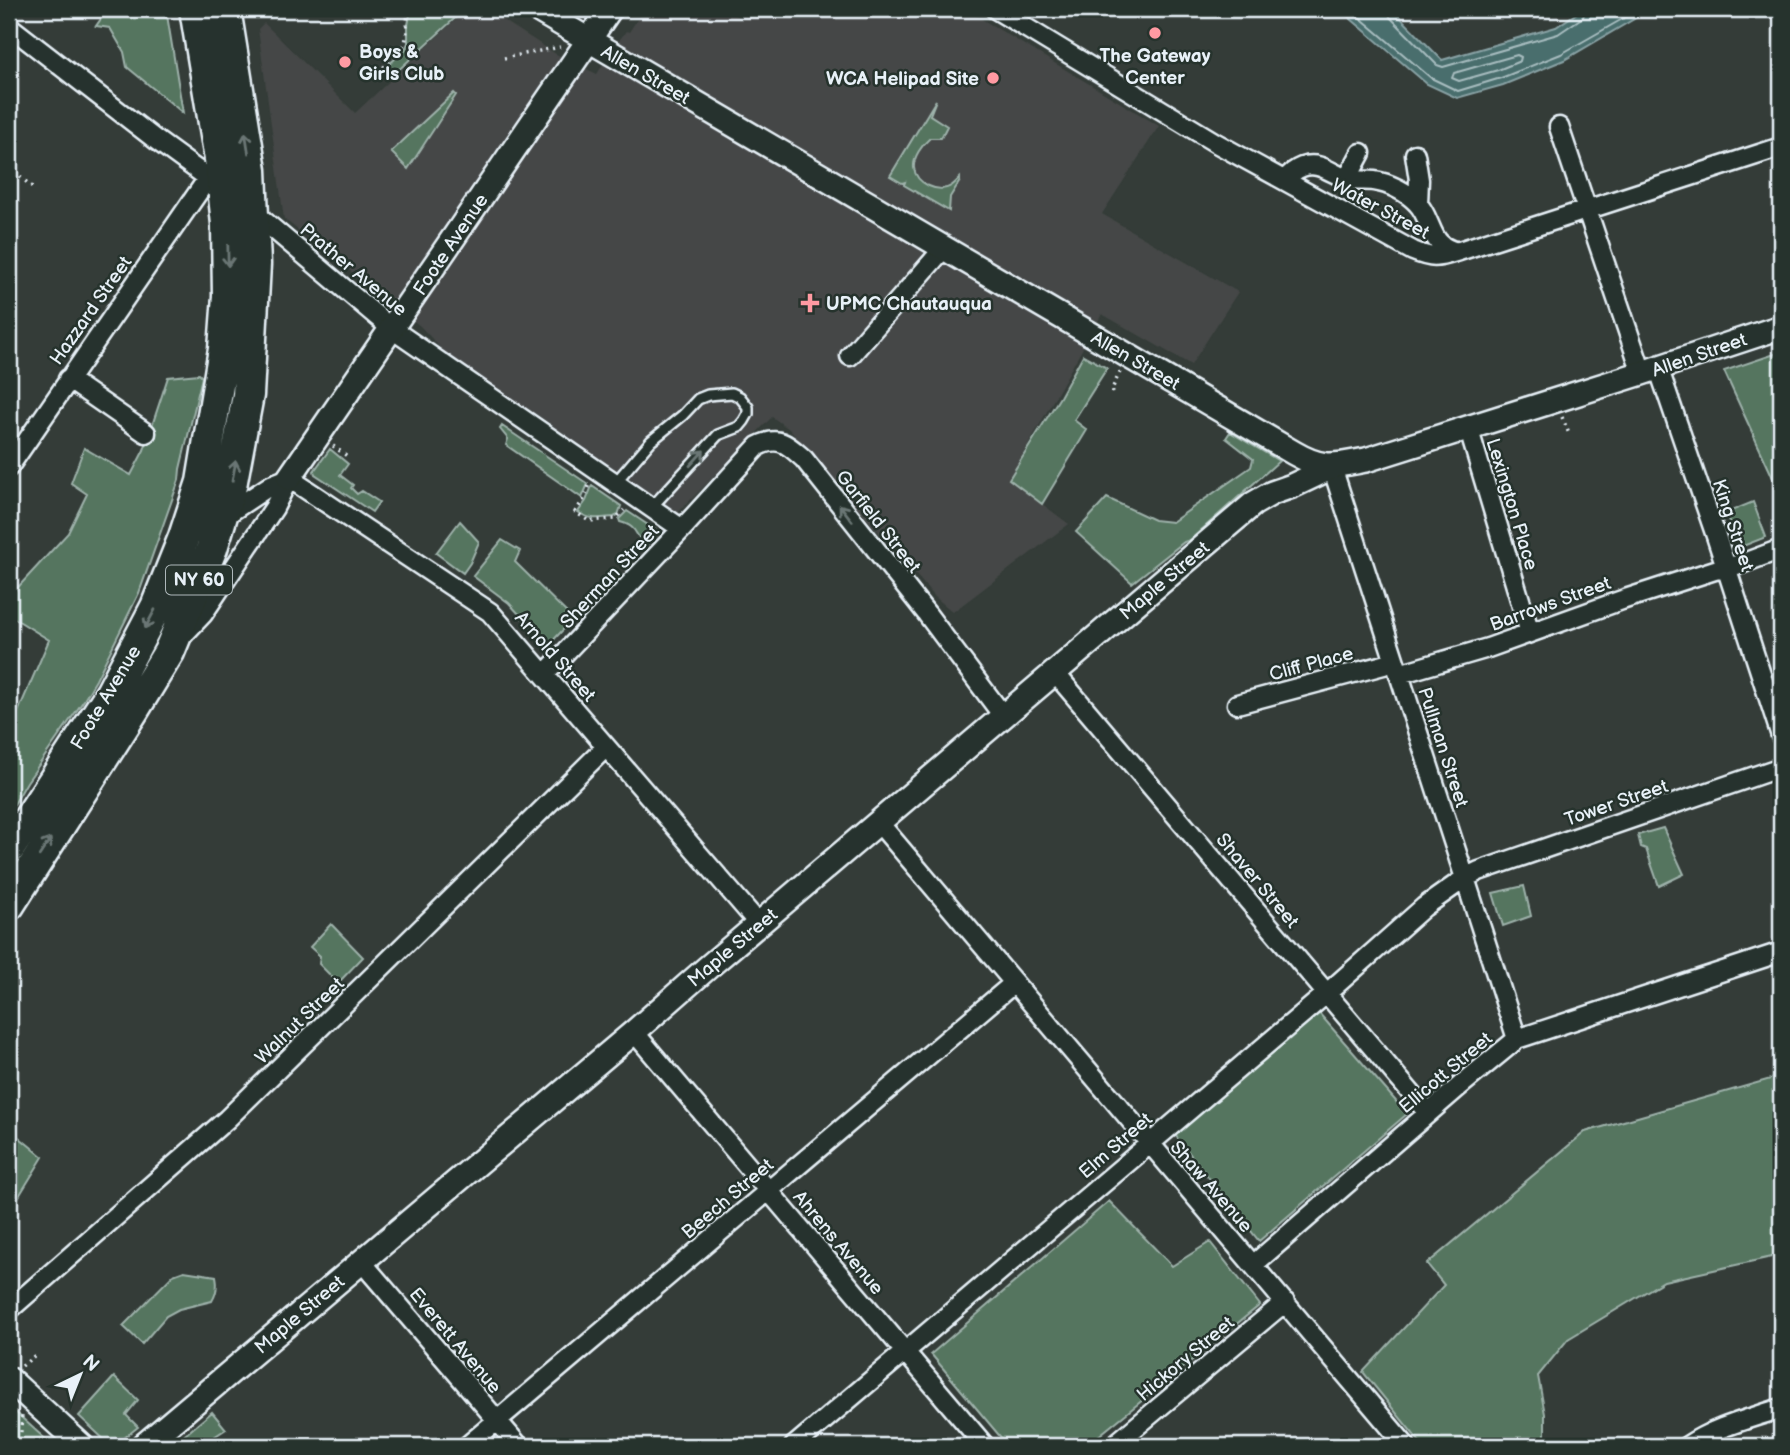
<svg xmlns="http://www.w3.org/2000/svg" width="1790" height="1455" viewBox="0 0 1790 1455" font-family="'Balsamiq Sans',sans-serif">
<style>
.built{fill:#444746}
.green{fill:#54745e;stroke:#9eb2ab;stroke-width:2}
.water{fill:#496e6d;stroke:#89a2a5;stroke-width:2}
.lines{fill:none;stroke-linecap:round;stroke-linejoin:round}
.shore{stroke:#a8bdc0;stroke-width:2}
.service-casing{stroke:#e8f1f8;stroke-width:14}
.minor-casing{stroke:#e8f1f8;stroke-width:23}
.tertiary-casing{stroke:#e8f1f8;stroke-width:28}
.trunk-casing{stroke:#e8f1f8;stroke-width:35}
.path{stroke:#e8f1f8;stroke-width:3.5;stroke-dasharray:2 5;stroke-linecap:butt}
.service{stroke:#26332d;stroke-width:9}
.minor{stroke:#26332d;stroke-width:18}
.tertiary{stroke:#26332d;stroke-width:23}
.trunk{stroke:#26332d;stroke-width:30}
.oneway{stroke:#6a7674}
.poi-dot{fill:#ff9aa2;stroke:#26332d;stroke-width:2.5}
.labels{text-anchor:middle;stroke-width:5;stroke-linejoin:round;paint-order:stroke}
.shield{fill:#26332d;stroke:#aeb8bb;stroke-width:2}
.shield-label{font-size:18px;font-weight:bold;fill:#e8f1f8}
.poi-label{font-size:19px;font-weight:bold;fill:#e8f1f8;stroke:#26332d;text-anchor:start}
.street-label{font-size:19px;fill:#e8f1f8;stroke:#26332d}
</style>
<rect width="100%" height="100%" fill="#343c38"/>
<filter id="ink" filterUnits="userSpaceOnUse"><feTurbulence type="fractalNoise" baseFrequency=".0143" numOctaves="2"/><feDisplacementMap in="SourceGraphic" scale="14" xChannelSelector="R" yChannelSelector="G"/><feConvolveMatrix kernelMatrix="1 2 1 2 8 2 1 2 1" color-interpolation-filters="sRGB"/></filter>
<g filter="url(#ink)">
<path class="built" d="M467 9H486L556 54 597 74 610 53 626 31 629 32 644 9H722L741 18 747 9H965L1159 126 1102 214 1238 292 1191 365 1102 314 1009 479 1069 524 953 612 935 597 789 429 772 417 676 515 548 422 447 355 420 326 284 219 258 29 264 23 355 113Z"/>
<path class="green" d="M108 9H166L183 113 127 67 124 52 110 28 96 26Z
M411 9 423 12 437 9H465L393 75 387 66 405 50 408 43V25Z
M454 93 456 95 408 169 391 152Z
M936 100 930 115 947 126 941 138H930C922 145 913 157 914 168 916 184 939 194 951 186 953 185 959 179 960 178V181L950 197 949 211 904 185 905 182 902 183 890 176Z
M1781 352V492L1780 493 1724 371Z
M1083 355 1107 368 1074 420 1087 430 1042 504 1009 479 1060 397Z
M199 374 202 377 180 469 179 480 139 593 96 680 84 700 27 782 9 813V727L15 719 49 640 9 615V597L68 533 87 494 71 483 84 448 131 475 144 450 168 377Z
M502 426 588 484 582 498 506 445 508 439 500 429Z
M1230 432 1279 461 1190 540 1184 542 1132 583 1076 532 1107 498 1154 520 1172 522 1251 467 1253 459 1226 438Z
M330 449 348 464 340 475 353 485 351 488 357 494 362 491 379 502 372 512 315 474 314 471Z
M592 486 621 506 618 515 614 517C600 518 591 521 578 512L586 501Z
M1753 502 1766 537 1738 548 1726 513Z
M627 511 657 531V534L647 544C633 537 640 527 620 522L619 519Z
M460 521 479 542 470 563 463 573 436 553Z
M502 540 520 551 515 562 573 619 548 646 509 603 473 576Z
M1663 828 1684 874 1659 886 1646 849 1641 847 1638 835Z
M1524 886 1531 916 1503 926 1493 893Z
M331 924 363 957 338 983 319 964 320 956 310 947Z
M1318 1012 1407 1114 1259 1241 1175 1135Z
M1781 1076V1255L1664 1281 1568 1339 1538 1376 1545 1414V1446H1423L1363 1372 1444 1285 1427 1264 1585 1132Z
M9 1129 43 1157 16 1201 9 1210Z
M1109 1201 1172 1266 1210 1242 1260 1305 1086 1446H1008L931 1354Z
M184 1271 216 1276C218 1286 217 1293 212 1301L179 1309 166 1316 142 1344 123 1326 173 1275Z
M114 1377 138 1400 126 1415 138 1427 114 1446H111L79 1416Z
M12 1409 53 1446H9V1412Z
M212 1412 226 1429 200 1446H172Z"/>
<path class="water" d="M1343 9H1392L1442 60 1556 27 1583 9H1651L1564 60 1503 85 1457 98 1427 84 1344 13Z"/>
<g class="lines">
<path class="shore" d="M1350 9 1431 78 1458 91 1501 78 1561 54 1640 9
M1388 9 1390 17 1437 65 1443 67 1558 34 1583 17 1586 9
M1517 55 1521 57 1520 61 1498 70 1459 81 1452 78 1454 73Z"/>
<g class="service-casing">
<path id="service" d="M615 483 651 441 683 415 698 399 708 395 732 393 740 397 748 407V414L744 421 739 427 718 435 651 508"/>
</g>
<g class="minor-casing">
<path id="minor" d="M995 9 1216 143 1413 251C1432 259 1437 258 1456 252L1781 147
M9 26 156 140 226 191
M1559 127 1642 373
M1415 154 1419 180 1418 204
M1347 179 1361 153
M1285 180C1290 174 1294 170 1302 167 1322 160 1334 177 1352 180 1360 181 1367 180 1374 181 1389 183 1407 192 1417 203 1428 213 1431 237 1441 244 1445 248 1451 250 1456 252
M251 210 392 329 682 529
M850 356 944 248
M1658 367 1716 536 1781 736
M68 379 146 433
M1468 427 1530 633
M9 467 208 178
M1332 467 1517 1039
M289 478 490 612 759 924
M220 519 271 485 289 478
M184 634 203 614 274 508 289 478
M1055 673 1428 1113
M545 674 682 529 758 446C780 435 788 445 804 459L927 614 1004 717
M1399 674 1488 648 1622 600 1715 570 1741 564 1781 549
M1237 704 1395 662
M879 823 1406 1446
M634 1032 985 1446
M361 1261 519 1446
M1253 1265 1461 1085 1517 1039 1781 952
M9 1310 227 1119 606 747
M467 1446 1014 983
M794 1446 1326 994 1424 907 1465 878 1479 871 1781 767
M1113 1446 1285 1302
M1687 1446C1715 1427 1749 1419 1781 1408"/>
</g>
<g class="tertiary-casing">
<path id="tertiary" d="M536 9 1294 453C1323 470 1334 466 1366 460L1642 373 1781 327
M289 478 610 9
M9 1379 82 1446
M143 1446 634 1032 707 968 1253 504 1272 493 1292 486 1332 467"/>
</g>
<g class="trunk-casing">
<path id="trunk" d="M9 849 111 693 156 607 184 537 202 482 224 349 228 296 227 224 220 159 195 9
M9 905 133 711 169 652 212 548 231 486 248 395 255 264 251 170 225 9"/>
</g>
<path class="path" d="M504 58 560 47
M375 78C381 73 382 71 385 65 392 55 404 51 406 38 408 28 406 19 409 9
M9 168 35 189
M1113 393 1112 389 1120 372
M1562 417 1570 436
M333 446 347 456
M589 486 584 499 575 512 589 521 615 519 624 510
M22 1366 34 1356
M20 1446 22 1415"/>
<use href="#service" class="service"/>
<use href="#minor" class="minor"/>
<use href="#tertiary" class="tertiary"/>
<use href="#trunk" class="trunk"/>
</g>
<defs><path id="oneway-shaft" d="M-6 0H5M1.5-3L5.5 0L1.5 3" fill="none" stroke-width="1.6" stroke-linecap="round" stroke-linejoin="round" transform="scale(1.75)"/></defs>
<g class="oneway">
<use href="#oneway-shaft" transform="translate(247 143) rotate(-99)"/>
<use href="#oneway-shaft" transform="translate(228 256) rotate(89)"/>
<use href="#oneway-shaft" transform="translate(697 458) rotate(-48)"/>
<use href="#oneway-shaft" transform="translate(234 471) rotate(-79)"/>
<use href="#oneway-shaft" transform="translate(846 513) rotate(-128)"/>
<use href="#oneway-shaft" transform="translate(150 619) rotate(118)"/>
<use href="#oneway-shaft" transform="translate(45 847) rotate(-57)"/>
</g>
</g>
<g class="poi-dot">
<circle cx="1155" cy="33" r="7"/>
<circle cx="345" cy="62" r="7"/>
<circle cx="993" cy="78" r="7"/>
<path d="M806.5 292.5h7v7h7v7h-7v7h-7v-7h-7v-7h7z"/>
</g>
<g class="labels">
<rect class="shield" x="166" y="565.5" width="66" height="29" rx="5"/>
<g class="shield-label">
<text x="199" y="586">NY 60</text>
</g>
<g class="poi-label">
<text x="359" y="58">Boys &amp;<tspan x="359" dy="22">Girls Club</tspan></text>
<text x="1155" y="62" text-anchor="middle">The Gateway<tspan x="1155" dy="22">Center</tspan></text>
<text x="979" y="85" text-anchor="end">WCA Helipad Site</text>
<text x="826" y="310">UPMC Chautauqua</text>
</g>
<g class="street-label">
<text transform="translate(646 74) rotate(30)" y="7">Allen Street</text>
<text transform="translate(1381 208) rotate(28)" y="7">Water Street</text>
<text transform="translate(450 244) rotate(-56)" y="7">Foote Avenue</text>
<text transform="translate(354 269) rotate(40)" y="7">Prather Avenue</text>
<text transform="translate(90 310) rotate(-55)" y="7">Hazzard Street</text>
<text transform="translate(1699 354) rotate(-19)" y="7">Allen Street</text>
<text transform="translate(1136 360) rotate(30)" y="7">Allen Street</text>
<text transform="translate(1513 504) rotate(73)" y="7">Lexington Place</text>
<text transform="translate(879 521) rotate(52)" y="7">Garfield Street</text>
<text transform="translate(1734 525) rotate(72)" y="7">King Street</text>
<text transform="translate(609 576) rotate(-47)" y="7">Sherman Street</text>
<text transform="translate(1164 580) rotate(-40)" y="7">Maple Street</text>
<text transform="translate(1550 603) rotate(-20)" y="7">Barrows Street</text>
<text transform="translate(556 656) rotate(49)" y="7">Arnold Street</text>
<text transform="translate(1311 663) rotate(-15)" y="7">Cliff Place</text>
<text transform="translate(105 697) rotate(-59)" y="7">Foote Avenue</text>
<text transform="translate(1444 747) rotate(72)" y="7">Pullman Street</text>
<text transform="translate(1616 802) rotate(-19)" y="7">Tower Street</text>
<text transform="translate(1258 880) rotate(50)" y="7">Shaver Street</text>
<text transform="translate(732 947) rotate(-40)" y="7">Maple Street</text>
<text transform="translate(299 1020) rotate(-44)" y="7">Walnut Street</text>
<text transform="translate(1445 1072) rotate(-40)" y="7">Ellicott Street</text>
<text transform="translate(1115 1145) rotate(-41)" y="7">Elm Street</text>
<text transform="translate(1212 1186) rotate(49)" y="7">Shaw Avenue</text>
<text transform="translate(727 1198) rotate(-40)" y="7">Beech Street</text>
<text transform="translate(839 1242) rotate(50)" y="7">Ahrens Avenue</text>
<text transform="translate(299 1314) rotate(-40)" y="7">Maple Street</text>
<text transform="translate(456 1340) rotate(50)" y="7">Everett Avenue</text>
<text transform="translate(1185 1358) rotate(-40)" y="7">Hickory Street</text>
</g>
</g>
<rect width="1790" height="1455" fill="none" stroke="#26332d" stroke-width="35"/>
<rect x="18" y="18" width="1755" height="1420" fill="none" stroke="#e8f1f8" stroke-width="2.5" filter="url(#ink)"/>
<g transform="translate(80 1375) rotate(43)" stroke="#26332d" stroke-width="5" paint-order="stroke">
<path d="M0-5L12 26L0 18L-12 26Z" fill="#e8f1f8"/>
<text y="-10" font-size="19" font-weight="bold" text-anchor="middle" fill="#e8f1f8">N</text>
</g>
</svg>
